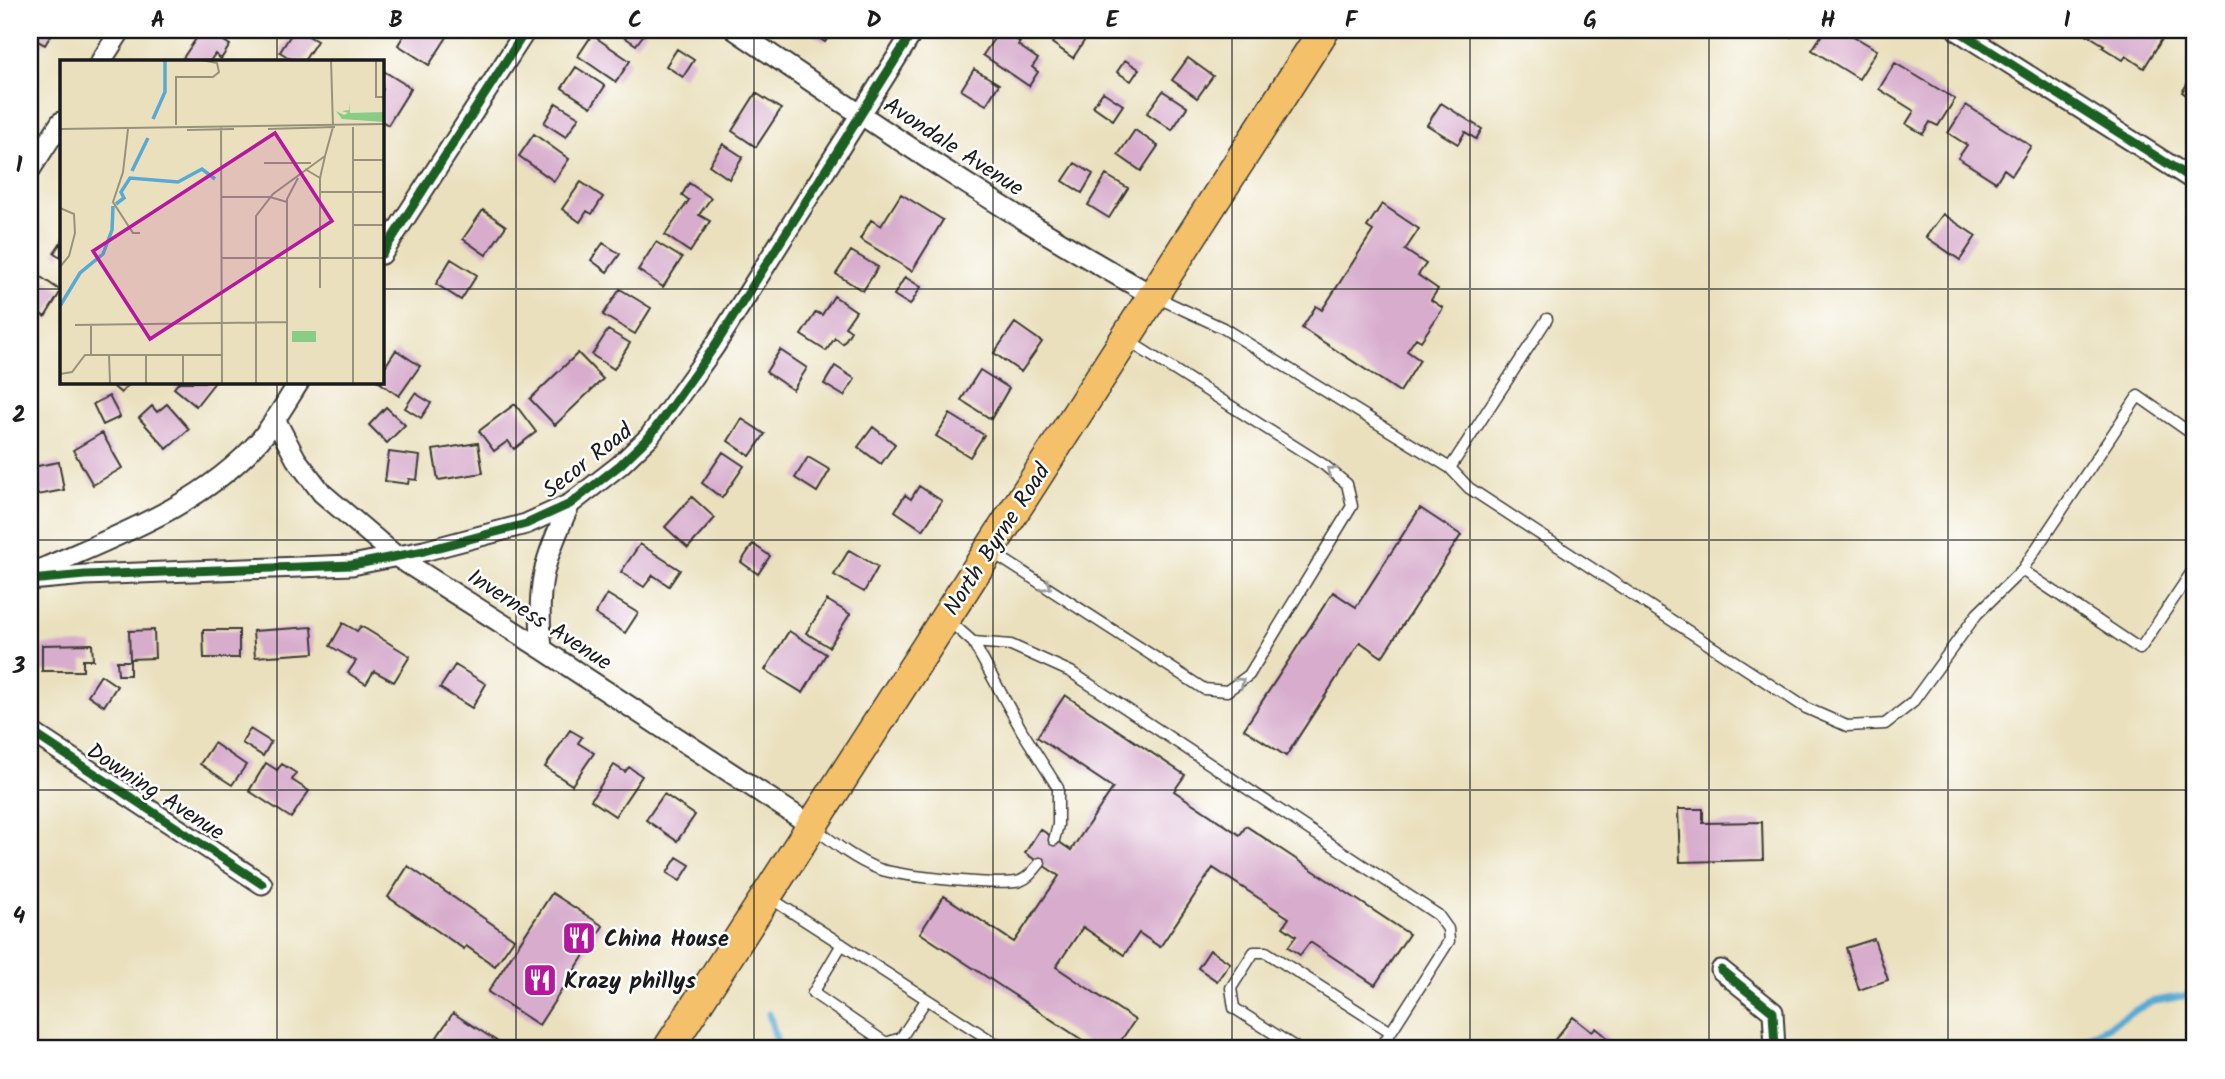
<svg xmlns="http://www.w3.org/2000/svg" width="2225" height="1079" viewBox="0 0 2225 1079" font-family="Kalam,sans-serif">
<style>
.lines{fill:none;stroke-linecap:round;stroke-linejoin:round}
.stream{stroke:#58a9d3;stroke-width:7}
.building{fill:#d7accc}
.lane-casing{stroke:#3b3934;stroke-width:13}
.street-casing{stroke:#3b3934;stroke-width:23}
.primary-casing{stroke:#3b3934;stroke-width:33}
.lane{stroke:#fff;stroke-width:10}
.street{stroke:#fff;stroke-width:19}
.primary{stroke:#f4c16a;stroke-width:30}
.cycleway-casing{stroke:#fff;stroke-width:13}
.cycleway{stroke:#1b5e20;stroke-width:9}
.oneway{stroke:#999}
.grid{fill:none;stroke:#1c1c1c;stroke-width:2;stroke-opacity:0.55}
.labels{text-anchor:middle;stroke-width:5;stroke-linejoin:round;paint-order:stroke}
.street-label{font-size:23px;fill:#1c1c1c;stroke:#fff}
.poi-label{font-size:23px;font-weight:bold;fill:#1c1c1c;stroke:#fff;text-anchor:start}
.inset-river{fill:none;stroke:#58a9d3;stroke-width:3.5}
.inset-road{fill:none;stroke:#98927d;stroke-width:2}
.view{fill:#b5179e;fill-opacity:0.15;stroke:#b5179e;stroke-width:3.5}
.inset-edge{fill:none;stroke:#1c1c1c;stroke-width:3.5}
.neatline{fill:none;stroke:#1c1c1c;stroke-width:2.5}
.grid-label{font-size:23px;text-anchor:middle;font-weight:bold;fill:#1c1c1c}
</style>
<rect width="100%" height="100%" fill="#fff"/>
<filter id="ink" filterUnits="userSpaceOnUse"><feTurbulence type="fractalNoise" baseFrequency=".0143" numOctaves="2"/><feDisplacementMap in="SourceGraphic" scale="14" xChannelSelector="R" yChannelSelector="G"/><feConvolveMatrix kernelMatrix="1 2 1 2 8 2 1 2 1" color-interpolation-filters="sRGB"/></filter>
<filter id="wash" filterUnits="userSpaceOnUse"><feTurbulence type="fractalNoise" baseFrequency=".00686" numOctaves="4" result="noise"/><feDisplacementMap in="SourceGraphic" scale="28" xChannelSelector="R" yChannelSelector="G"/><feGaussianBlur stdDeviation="1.57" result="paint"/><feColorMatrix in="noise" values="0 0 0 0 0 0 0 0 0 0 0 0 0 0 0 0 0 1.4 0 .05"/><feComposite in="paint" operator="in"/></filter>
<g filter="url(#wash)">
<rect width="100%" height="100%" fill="#eae0bd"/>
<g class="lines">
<path class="stream" d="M769 1014 779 1049
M2068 1049 2150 1002 2195 994"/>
</g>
<g id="blocks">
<path class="building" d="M30 30H54L45 45 30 37Z
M202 30H207L230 45 221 59 215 54 210 61H188L183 58Z
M294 30H298L317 41 304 61H294L280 52Z
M407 30H420L428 35 432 30H435L447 37 429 65 398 45Z
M614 30H647L636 45Z
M807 30H833L825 42Z
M1000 30 1020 42 1018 45 1038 59 1032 67 1038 72 1029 86 983 55Z
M1061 30H1081L1088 35 1073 58 1052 43Z
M1780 30H1796L1791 37Z
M1825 30H1843L1877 50 1859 79 1812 50Z
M2088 30H2154L2164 36 2144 68 2126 56 2123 60 2102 47 2104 45 2086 34Z
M592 35 630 61 616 82 578 56Z
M677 49 694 60 683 77 666 66Z
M1188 58 1213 76 1197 98 1172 80Z
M1125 60 1139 69 1131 81 1117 72Z
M1895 63 1955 99 1938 126 1930 122 1923 134 1906 124 1914 111 1879 89Z
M576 67 605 86 591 107 562 88Z
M974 69 999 84 986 105 961 90Z
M382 70 411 88 388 125 382 121V92L383 89 382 88Z
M2195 72V101L2182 92Z
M1163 91 1187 107 1172 130 1147 113Z
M1103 92 1123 105 1113 120 1093 106Z
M756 93 781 109 756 147 732 131Z
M556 103 579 117 566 137 544 123Z
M1441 103 1482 129 1476 139 1465 132 1458 144 1427 125Z
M1966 105 2031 146 2012 175 2004 169 1996 182 1958 158 1967 145 1948 133Z
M1135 130 1158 146 1141 171 1118 155Z
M534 134 569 159 554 181 519 156Z
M723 144 743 157 729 179 709 165Z
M1075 163 1093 174 1082 193 1063 181Z
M1106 175 1128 188 1109 218 1088 205Z
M581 182 603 197 592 214 587 211 580 222 562 209Z
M689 183 711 198 699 215 710 221 690 252 665 235 689 200 682 195Z
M901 194 943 220 912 271 860 239 871 220 881 226Z
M1382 204 1419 229 1405 250 1426 264 1418 275 1438 289 1431 300 1443 308 1421 341 1416 338 1407 351 1420 360 1400 392 1302 328 1316 306 1322 310 1373 231 1367 227Z
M483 210 506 226 486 255 463 239Z
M1943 214 1976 236 1960 260 1926 237Z
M61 242V257L54 253Z
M656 242 682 258 663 287 638 270Z
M603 243 620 254 607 272 591 260Z
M851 251 878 267 863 291 836 274Z
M451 259 477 275 461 300 436 284Z
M38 275 61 291 45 317 30 306V288Z
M905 277 921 287 910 305 894 295Z
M620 289 651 308 635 334 603 315Z
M834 296 856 311 845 327 851 331 843 344 835 338 826 351 801 335 816 312 822 315Z
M1015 323 1042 342 1021 372 994 353Z
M608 330 630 343 614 369 592 355Z
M396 350 420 366 399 396 379 382H382V371Z
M780 350 807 368 793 390 766 372Z
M578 353 603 379 555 425 530 399Z
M835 366 855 379 844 396 824 384Z
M980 370 1009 388 991 419 961 400Z
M108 382H131L121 393Z
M179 382H215L196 406 174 388Z
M415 393 431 403 421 418 405 408Z
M109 396 120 417 103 425 93 404Z
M167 404 189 429 167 449 139 418 152 406 157 412Z
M515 404 536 432 514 449 508 441 494 451 479 431Z
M386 407 405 425 387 443 369 425Z
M950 414 984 435 970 457 936 436Z
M742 419 765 434 750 456 728 441Z
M873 427 895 444 881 464 858 447Z
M102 433 122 468 93 485 73 450Z
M478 443 483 473 438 480 433 450Z
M389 452 420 456 417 480 409 479 408 484 385 481Z
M723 452 744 466 722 498 702 483Z
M808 457 830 470 817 492 795 478Z
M59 462 64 490 37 495 32 467Z
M919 486 942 501 923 530 895 511 905 495 911 499Z
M692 497 715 518 688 548 665 527Z
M1420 508 1461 535 1382 657 1360 642 1286 756 1244 729 1333 592 1356 607Z
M640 544 680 570 669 586 653 575 644 587 621 572Z
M753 544 770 556 758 574 741 562Z
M849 550 878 567 864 592 834 575Z
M607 594 638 613 625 633 595 614Z
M827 600 850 614 829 647 806 633Z
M343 623 357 631 361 626 410 656 394 682 374 671 366 684 348 673 356 661 330 646Z
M312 627 314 653 255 657 253 631Z
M154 630 155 658 130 659 129 631Z
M203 630H239V658H204Z
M789 631 826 654 803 693 765 670Z
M92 644 93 660H83V671H42V645Z
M117 661H130V675H118Z
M455 665 486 684 472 708 440 688Z
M101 675 117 686 104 706 88 695Z
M1065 695 1185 775 1174 791 1240 835 1246 826 1409 934 1375 985 1310 942 1300 955 1288 947 1296 936 1283 927 1289 918 1213 868 1160 947 1139 933 1124 955 1083 927 1056 967 1135 1020 1115 1049H1096L920 933 944 896 1014 942 1059 876 1025 853 1040 829 1071 850 1113 788 1037 737Z
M250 729 271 742 263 756 242 743Z
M570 730 582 737 578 743 594 753 572 785 545 767Z
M214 743 246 765 232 785 200 764Z
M266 763 277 770 282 764 296 773 292 780 309 791 291 818 249 791Z
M614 765 625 772 629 767 642 776 615 816 591 800Z
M664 794 695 815 677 841 646 820Z
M1678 809H1703V823L1762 822 1763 860 1680 862Z
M677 857 690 865 680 881 667 873Z
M408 866 514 939 495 966 466 946 464 949 388 897Z
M552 893 603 926 539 1025 488 992Z
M1874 939 1888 980 1859 990 1846 948Z
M1210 950 1230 963 1217 981 1198 968Z
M453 1013 509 1049H429Z
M1573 1017 1592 1032 1596 1028 1621 1049H1559L1552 1043Z"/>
</g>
</g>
<g filter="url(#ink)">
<use href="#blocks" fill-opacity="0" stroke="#3b3934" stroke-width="2"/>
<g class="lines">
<g class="lane-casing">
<path id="lane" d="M1156 297 1223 328 1450 468 1547 319
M2195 436 2138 396 2022 570 2140 649 2195 567
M1450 468 1469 488 1806 708 1847 726 1885 724 1912 703 1977 614 2022 570
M992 552 1204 689 1227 691 1249 675 1352 506 1347 484 1324 465 1127 340
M948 620 973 642 1022 731 1058 788V825L1054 840
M973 642 1011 645 1071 672 1438 915 1448 929 1449 941 1380 1049
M815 828C835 844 855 860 879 869 900 876 1000 887 1020 881 1029 878 1034 870 1040 863
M770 898 1004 1049
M842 944 813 993 886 1043 901 1038 926 1000
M1298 1049 1234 1008 1231 988 1254 952H1266L1391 1032"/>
</g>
<g class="street-casing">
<path id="street" d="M735 30C871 122 1008 215 1152 295
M1957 30 2195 181
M101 61 121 30
M30 170 61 122
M382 254 526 30
M275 419 296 459 322 493 397 557 542 649 812 826
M30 574C110 538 200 508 260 440 275 422 287 401 299 382
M30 580 85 575 352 565 424 551 526 524 570 504 620 465 649 437 674 403 714 347 914 30
M542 649C536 585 543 562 570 504
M30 731 262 884
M1721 970 1773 1012 1775 1049"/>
</g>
<g class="primary-casing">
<path id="primary" d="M668 1049 1324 30"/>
</g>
<use href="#lane" class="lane"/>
<use href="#street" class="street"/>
<use href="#primary" class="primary"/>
<g class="cycleway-casing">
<path id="cycleway" d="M1957 30 2195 181
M382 254 526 30
M30 580 85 575 352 565 424 551 526 524 570 504 620 465 649 437 674 403 714 347 914 30
M30 731 262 884
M1721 970 1773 1012 1775 1049"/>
</g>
<use href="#cycleway" class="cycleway"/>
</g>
<defs><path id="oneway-chevron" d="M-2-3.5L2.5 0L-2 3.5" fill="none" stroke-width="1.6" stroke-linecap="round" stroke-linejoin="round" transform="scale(1.75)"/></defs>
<g class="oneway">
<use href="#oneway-chevron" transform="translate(1331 471) rotate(-141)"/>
<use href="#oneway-chevron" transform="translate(1047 586) rotate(33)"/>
<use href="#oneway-chevron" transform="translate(1240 682) rotate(-37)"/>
</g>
</g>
<path class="grid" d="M277 30V61M516 30V1049M754 30V1049M993 30V1049M1232 30V1049M1470 30V1049M1709 30V1049M1948 30V1049M30 289H61M382 289H2195M277 382V1049M30 540H2195M30 790H2195"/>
<defs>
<g id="restaurant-square" transform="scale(1.75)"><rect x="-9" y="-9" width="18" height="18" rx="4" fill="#b5179e" stroke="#fff"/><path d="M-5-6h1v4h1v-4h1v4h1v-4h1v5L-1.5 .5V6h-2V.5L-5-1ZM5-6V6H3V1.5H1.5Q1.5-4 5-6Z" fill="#fff"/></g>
</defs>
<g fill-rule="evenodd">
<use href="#restaurant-square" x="579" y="938"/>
<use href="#restaurant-square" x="540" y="980"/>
</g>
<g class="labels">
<g class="street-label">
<text transform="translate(954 146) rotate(33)" y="8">Avondale Avenue</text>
<text transform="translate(587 460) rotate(-38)" y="8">Secor Road</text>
<text transform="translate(996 539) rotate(-57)" y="8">North Byrne Road</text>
<text transform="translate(540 619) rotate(33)" y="8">Inverness Avenue</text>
<text transform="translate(156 791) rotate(33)" y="8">Downing Avenue</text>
</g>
<g class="poi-label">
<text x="604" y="946">China House</text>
<text x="564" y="988">Krazy phillys</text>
</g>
</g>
<g transform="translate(60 60)">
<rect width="324" height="324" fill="#eae0bd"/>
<path d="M289 42 290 53 324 52V62L282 59 276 51 284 55 288 53 282 51 289 50ZM232 271H256V282H232Z" fill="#88cc86"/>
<path class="inset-river" d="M93 59 105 32V0M72 111 88 78M56 144 64 138 61 132 70 118 118 122 142 109 155 119M0 246 20 213 43 194 52 170 53 146"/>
<path class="inset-road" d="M271 0 273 67M316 0V37H324M116 65V17H153L159 12 157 3 141 0M161 66 162 323M0 69 324 64M68 69 63 112 53 142 73 173H80M208 69 275 67M127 70 174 69M292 100H324M204 103H251M245 109 260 118V228M260 118 265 96M260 132H324M162 137H210L227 142M0 148 14 154 15 173 9 196 0 207M293 165H324M162 198H324M31 264V295M15 265 227 262M49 295 50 323M86 295V323M0 314 12 312 25 295H162M123 323V295M196 323V156L213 134 265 96 273 67M227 323V139L238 118M293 323V67"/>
<path class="view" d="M215 73 272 161 90 279 33 191Z"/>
<rect width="324" height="324" class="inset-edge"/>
</g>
<rect width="2225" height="1079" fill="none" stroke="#fff" stroke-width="77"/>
<rect x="38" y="38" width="2148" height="1002" class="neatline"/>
<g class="grid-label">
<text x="158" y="27">A</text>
<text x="396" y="27">B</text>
<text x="635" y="27">C</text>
<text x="874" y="27">D</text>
<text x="1112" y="27">E</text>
<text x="1351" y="27">F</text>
<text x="1590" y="27">G</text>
<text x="1828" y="27">H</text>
<text x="2067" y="27">I</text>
<text x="19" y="172">1</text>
<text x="19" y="422">2</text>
<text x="19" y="673">3</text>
<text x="19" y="923">4</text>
</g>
</svg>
